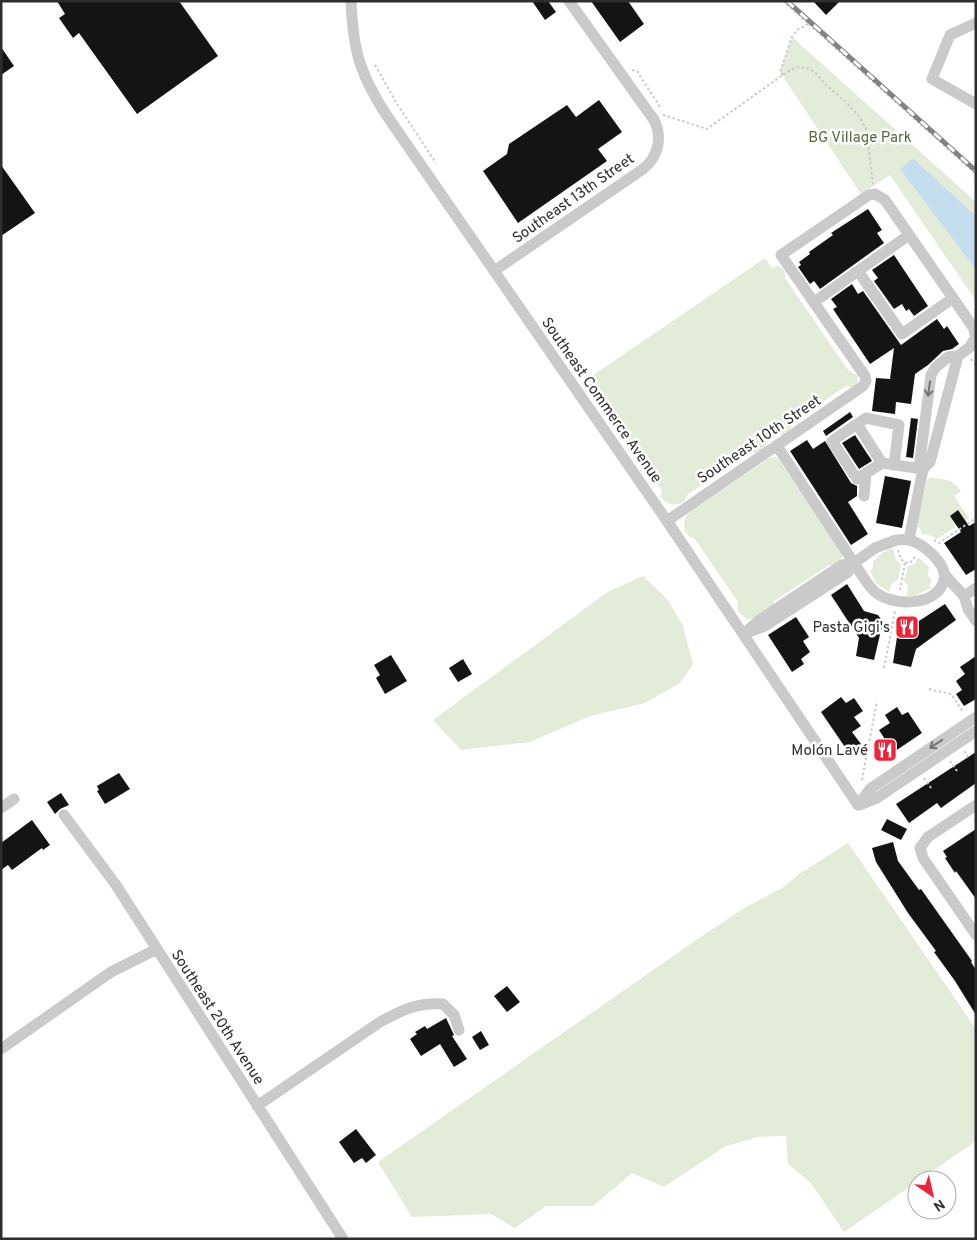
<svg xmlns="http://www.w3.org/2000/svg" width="977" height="1240" viewBox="0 0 977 1240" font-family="Overpass,sans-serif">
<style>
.green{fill:#e3ebd9}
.water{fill:#c4deed}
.building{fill:#141414}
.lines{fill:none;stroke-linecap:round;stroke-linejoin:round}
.path{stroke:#cacaca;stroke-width:2;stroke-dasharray:2.5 2.5;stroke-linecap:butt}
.minor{stroke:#cacaca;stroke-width:11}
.rail-casing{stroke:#828282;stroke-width:5}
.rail{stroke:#fff;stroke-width:3;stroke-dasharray:9;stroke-linecap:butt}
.oneway{stroke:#747474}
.labels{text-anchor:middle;stroke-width:5;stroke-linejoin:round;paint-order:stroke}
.park-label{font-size:15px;fill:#516a38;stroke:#fff}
.street-label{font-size:15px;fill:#2d2d2d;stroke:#fff}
.poi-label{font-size:15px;fill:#2d2d2d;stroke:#fff;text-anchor:end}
</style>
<rect width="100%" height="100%" fill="#fff"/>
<path class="green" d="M792 37 976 202V216L913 158 900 169 976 270V301L890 175 861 194 780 72Z
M765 258 772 268 778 266C784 269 786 272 785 278L848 370 857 375 858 380 856 385 851 387 846 386 792 423 791 428 782 435 777 433 767 440 765 447 756 453 750 452 687 495 685 501C676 507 667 505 660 496L662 491 607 413C595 408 595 398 600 388L592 376Z
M775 457 779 460 842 554V558L834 566 829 565 774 601V606C764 613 751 627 741 614 737 610 737 607 738 602L695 539C682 536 681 520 690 512L769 458Z
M931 477C944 480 954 479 961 491L954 496 969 518 937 539 929 535 922 534 920 528 917 527 927 480Z
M893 548 896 560 901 565 898 580 892 583 889 592 876 583 870 570 873 569V562C879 555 884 551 893 548Z
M918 557 929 567 928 575 932 581 929 585 931 588 914 596H907L908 586 904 581 908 566 915 564Z
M643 576 668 600 683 626 693 664 680 683 645 703 590 716 530 742 461 750 433 720 609 591Z
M848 843 976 1029V1141L844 1232 811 1183 788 1164 786 1136 758 1137 726 1146 664 1187 632 1173 593 1206H546L515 1228 491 1214 412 1217 378 1162 699 938 746 907 782 888 802 872Z"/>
<path class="water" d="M913 158 976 216V270L900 169Z"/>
<path class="building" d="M57 1H179L218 56 137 114 79 33 73 38 59 18 65 14Z
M532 1H548L556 12 545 20Z
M591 1H628L644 24 620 42Z
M813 1H840L826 15Z
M1 47 14 66 1 75Z
M599 100 622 132 598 149 607 161 518 223 483 171 507 154 509 144 567 105 576 117Z
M1 165 35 213 1 236Z
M868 209 882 230 877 233 884 243 820 289 814 281 810 284 798 267 801 265 799 262 810 254 809 252 833 235 831 233Z
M894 255 928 306 914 316 909 309 906 311 902 304 894 309 874 281 878 278 872 270Z
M852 284 858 294 863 291 901 345 937 319 944 329 947 326 959 344 952 349 943 351 928 365 915 374 911 404 896 402 895 414 872 411 876 378 890 379 894 348 870 364 833 309 837 307 831 299Z
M850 412 853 417 826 436 823 431Z
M911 418 918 419 913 458 906 457Z
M855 435 872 461 859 469 842 443Z
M807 440 813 449 825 441 851 483 857 486V496L848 502 868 534 851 545 790 451Z
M885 476 911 481 902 528 876 523Z
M958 510 969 526 976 522V569L966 575 944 543 961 532 950 516Z
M847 584 864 611 878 615 883 622 874 660 856 656 859 638 831 595Z
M945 604 956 620 916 649 911 667 893 663 899 624 906 619 919 621Z
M796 617 809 637 803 641 810 652 801 659 804 664 792 672 768 635Z
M391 655 407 681 385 694 376 678 380 675 374 665Z
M976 656V699L964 706 956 694 962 690 956 681 965 674 960 667Z
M463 659 472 674 458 682 449 668Z
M841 697 846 703 854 698 863 711 854 717 861 726 852 732 861 744 849 753 821 712Z
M897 707 902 715 908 712 922 733 882 760 874 748 886 741 879 730 890 723 885 715Z
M976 752V783L941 808 937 803 909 823 896 804Z
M119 773 130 789 105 804 97 791 99 790 97 786Z
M61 793 69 805 60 809 55 814 47 802Z
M887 819 907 829 901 840 881 830Z
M32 820 50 845 43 850 42 848 12 870 8 865 1 870V843Z
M976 829V899L956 871 955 873 945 858 947 857 943 851Z
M893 842 898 861 919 890 921 889 972 961 971 962 976 970V1015L955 981 934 952 936 951 908 913 876 862 872 848Z
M507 986 520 1002 507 1012 494 996Z
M446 1018 454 1035 452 1036 467 1059 454 1067 440 1044 421 1056 410 1039 417 1034 415 1032 425 1026 427 1029Z
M481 1031 489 1045 480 1050 472 1037Z
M356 1129 376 1155 366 1163 362 1158 354 1163 339 1142Z"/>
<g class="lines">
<path class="path" d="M783 1 976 174
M375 65 397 104 436 163
M632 70 637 71 660 107
M783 75 780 72 792 37 797 30 808 24
M663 115 707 129 787 72 798 67 807 68 815 72 826 85 846 102 858 115 866 128 873 184
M971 359 976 365
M934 540 939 543 976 518
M898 550C900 557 901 563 910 563L916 556
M900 590 905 563
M884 668 895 611
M929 689 951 694 963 712
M964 751 968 757
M950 761 957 771
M924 778 931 788
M862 780 877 701"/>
<path class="minor" d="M351 1C353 49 359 72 385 113L667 521 858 805
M976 23 950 35 932 79 976 104
M494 271 643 169C658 157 663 138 654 120L569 1
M858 271 902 334 953 298
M814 302 909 235
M857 424 882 463 923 469
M777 446 854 563
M882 463 857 479 832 441 866 418 899 425 894 465
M923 469 930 462 958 356
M864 496 866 473
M667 521 863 386 866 381 865 376 781 255 869 195 875 194 885 200 973 327 976 338
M896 540C900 540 904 539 908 540 922 542 948 564 944 580 938 607 891 607 874 591 866 583 860 572 854 563L875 548Z
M909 540 923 469 920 460 931 375 935 368 948 357 958 356 970 347 975 338
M945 575 964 596 968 609 976 621
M964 596 976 588
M748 630 761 619 842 565 854 563
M743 634 765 626 847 573 854 563
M858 805 870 789 976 717
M859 805 877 798 976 731
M976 805 928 837 920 848 923 858 976 935
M1 808 14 799
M64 815 116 885 343 1239
M1 1049 111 972 157 949
M257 1106 380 1022C402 1010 418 1002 443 1004L454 1015 459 1030"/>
<g class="rail-casing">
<path id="rail" d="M787 1 976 171"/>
</g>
<use href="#rail" class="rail"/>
</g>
<defs><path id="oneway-shaft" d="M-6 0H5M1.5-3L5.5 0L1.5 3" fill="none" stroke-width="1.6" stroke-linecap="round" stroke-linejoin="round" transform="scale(1.25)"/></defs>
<g class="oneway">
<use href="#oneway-shaft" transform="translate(929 389) rotate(98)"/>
<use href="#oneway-shaft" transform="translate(936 744) rotate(146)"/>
</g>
<defs>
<g id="restaurant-square" transform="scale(1.25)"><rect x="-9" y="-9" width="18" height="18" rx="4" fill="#ee2439" stroke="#fff"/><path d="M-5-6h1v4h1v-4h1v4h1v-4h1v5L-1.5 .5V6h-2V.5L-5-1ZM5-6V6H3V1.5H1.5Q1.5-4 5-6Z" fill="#fff"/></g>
</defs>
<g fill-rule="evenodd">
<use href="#restaurant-square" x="907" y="627"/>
<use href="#restaurant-square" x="885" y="750"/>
</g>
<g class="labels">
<g class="park-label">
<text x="860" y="142">BG Village Park</text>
</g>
<g class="street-label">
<text transform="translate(573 198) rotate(-35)" y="5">Southeast 13th Street</text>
<text transform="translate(602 400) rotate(55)" y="5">Southeast Commerce Avenue</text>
<text transform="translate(759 439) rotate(-34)" y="5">Southeast 10th Street</text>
<text transform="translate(218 1017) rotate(57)" y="5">Southeast 20th Avenue</text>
</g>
<g class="poi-label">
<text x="890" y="632">Pasta Gigi's</text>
<text x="868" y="755">Molón Lavé</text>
</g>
</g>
<rect width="977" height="1240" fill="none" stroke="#2d2d2d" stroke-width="5"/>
<g transform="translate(932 1195) rotate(146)"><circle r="24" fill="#ffffff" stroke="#ababab"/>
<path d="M0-4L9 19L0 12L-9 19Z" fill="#ee2439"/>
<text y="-8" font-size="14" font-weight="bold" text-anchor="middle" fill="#2d2d2d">N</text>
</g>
</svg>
